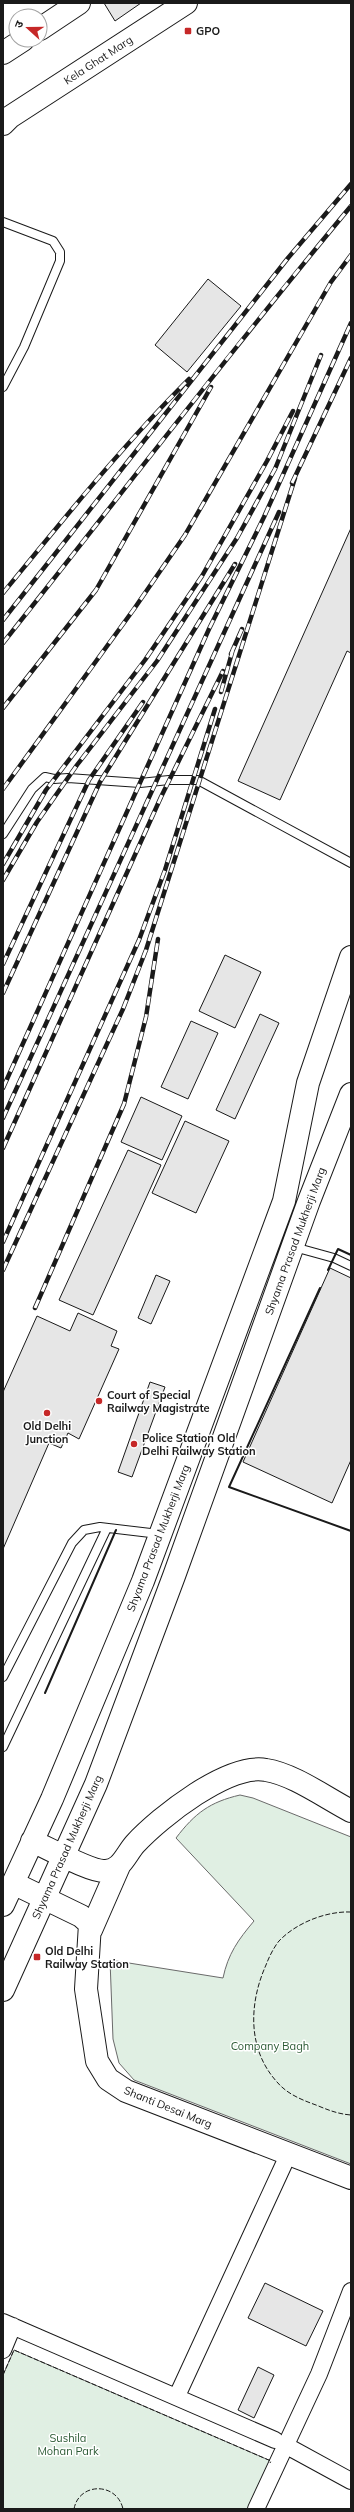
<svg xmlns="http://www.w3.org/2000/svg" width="354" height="2512" viewBox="0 0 354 2512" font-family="Mulish,'Noto Sans Devanagari',sans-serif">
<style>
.green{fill:#e0efe3;stroke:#6a6a6a}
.building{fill:#e6e6e6;stroke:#1a1a1a}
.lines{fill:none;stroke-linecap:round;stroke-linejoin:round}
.lane-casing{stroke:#1a1a1a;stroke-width:10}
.street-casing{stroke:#1a1a1a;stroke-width:18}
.secondary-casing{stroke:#1a1a1a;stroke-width:24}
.lane{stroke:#fff;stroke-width:8}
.street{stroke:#fff;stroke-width:16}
.secondary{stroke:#fff;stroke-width:22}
.rail-casing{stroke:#1a1a1a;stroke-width:4.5}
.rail{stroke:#fff;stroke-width:3;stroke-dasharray:9;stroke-linecap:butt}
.fence{stroke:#1a1a1a;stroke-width:1;stroke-dasharray:5 2;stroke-linecap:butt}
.wall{stroke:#1a1a1a;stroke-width:2}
.poi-dot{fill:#c62828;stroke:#fff;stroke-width:1.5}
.labels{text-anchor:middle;stroke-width:3;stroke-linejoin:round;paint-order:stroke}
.poi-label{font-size:11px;font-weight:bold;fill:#1a1a1a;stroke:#fff;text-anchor:start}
.street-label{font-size:11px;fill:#1a1a1a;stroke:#fff}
.park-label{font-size:11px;fill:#2b5a34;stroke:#fff}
</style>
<rect width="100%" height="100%" fill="#fff"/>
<path class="green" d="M240 1795 253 1798 351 1837V2164L134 2080 119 2063 113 2039 110 1960 223 1978C228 1954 238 1940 254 1921L176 1838C195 1813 210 1802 240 1795Z
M14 2350 271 2461 250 2509H3V2375Z"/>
<path class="building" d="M104 3H141L115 21Z
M208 279 241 306 187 372 155 345Z
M351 528V653L347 651 280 800 238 781Z
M225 955 261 972 235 1028 199 1011Z
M260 1014 279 1023 235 1119 216 1110Z
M191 1021 218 1033 188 1099 161 1087Z
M141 1097 182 1116 162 1160 121 1142Z
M185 1121 229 1141 196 1213 152 1193Z
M128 1150 161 1165 93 1315 59 1300Z
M330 1268 351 1278V1460L332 1503 243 1462Z
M156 1275 170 1281 151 1324 138 1318Z
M78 1313 117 1331 111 1346 119 1349 79 1439 68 1433 61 1448 49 1443 3 1549V1392L37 1316 70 1331Z
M150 1382 165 1387 132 1477 118 1472Z
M265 2283 323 2311 306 2346 248 2318Z
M258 2367 274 2375 254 2418 238 2410Z"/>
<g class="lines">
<g class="lane-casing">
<path id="lane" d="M3 222 53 241 60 252V261L24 347 3 387
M3 834 32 789 45 777 54 779 68 778 140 783 169 780H198L351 863
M294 1247 334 1258 351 1266
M3 1677 72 1543 84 1530 100 1527 159 1534
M3 1747 107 1528"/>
</g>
<g class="street-casing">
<path id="street" d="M3 2322 275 2440
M3 2350 13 2326
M177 2396 289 2153
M285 2445 351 2481
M256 2509 319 2374 351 2291"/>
</g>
<g class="secondary-casing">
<path id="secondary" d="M40 29 79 3
M3 53 23 40
M3 124 10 117 186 3
M32 1841C48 1848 91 1872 105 1871 121 1871 126 1854 135 1844 160 1817 228 1763 266 1770 293 1774 326 1798 351 1811
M13 1883 81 1916 90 1924 86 1989 97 2061 108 2079 126 2091 351 2178
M3 1905 52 1799 143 1581 284 1201 308 1083 351 957
M91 1930 119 1866
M3 1990 96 1784 174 1576 309 1201 351 1094"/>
</g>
<use href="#lane" class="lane"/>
<use href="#street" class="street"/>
<use href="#secondary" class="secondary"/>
<g class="rail-casing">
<path id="rail" d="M292 483 351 358
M3 593C63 520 122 446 189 379
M3 620 288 258 351 184
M3 643C119 497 232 349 351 206
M231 654 242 629
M221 692 233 649
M3 708 96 590 211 387
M3 789 134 609 185 535 331 282 351 255
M3 864 46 790 145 660 202 576 267 461 293 411
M3 880 37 822 77 765 157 661 237 538 275 469 321 355
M3 964 89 780 143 702
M3 993 100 782 235 564
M3 1088 209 629 264 517 351 323
M3 1118 279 512
M3 1148 161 797 223 671
M3 1242 139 940 165 870 215 709
M3 1270 123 1009 146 950 295 478
M35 1308 124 1104 146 1017 158 939"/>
</g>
<use href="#rail" class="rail"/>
<path class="fence" d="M351 1912C326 1911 296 1923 279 1941 274 1947 269 1957 266 1965 249 2003 247 2049 277 2082 287 2094 302 2100 316 2105 328 2110 338 2114 351 2115
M3 2375 14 2350 271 2461 270 2463
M74 2509C79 2482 117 2482 123 2509"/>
<path class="wall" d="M328 1270 338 1249 351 1255
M320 1288 229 1487 351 1531
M45 1693 116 1530"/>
</g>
<g class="poi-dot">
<rect x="184" y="27" width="8" height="8" rx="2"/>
<circle cx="99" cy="1401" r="4"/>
<circle cx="47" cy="1413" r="4"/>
<circle cx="134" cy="1444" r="4"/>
<rect x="33" y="1953" width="8" height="8" rx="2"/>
</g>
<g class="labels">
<g class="poi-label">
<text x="196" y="35">GPO</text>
<text x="107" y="1399">Court of Special<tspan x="107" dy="13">Railway Magistrate</tspan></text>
<text x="47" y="1430" text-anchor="middle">Old Delhi<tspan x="47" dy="13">Junction</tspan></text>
<text x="142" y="1442">Police Station Old<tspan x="142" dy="13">Delhi Railway Station</tspan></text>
<text x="45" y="1955">Old Delhi<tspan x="45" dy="13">Railway Station</tspan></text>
</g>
<g class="street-label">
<text transform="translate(98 60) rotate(-33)" y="4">Kela Ghat Marg</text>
<text transform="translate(295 1241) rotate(-70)" y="4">Shyama Prasad Mukherji Marg</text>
<text transform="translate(158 1538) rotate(-69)" y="4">Shyama Prasad Mukherji Marg</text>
<text transform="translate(67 1847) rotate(-66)" y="4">Shyama Prasad Mukherji Marg</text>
<text transform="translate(168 2107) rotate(22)" y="4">Shanti Desai Marg</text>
</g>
<g class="park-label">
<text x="270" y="2050">Company Bagh</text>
<text x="68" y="2442">Sushila<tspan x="68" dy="13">Mohan Park</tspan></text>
</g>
</g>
<rect width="354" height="2512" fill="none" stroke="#1a1a1a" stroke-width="8"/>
<g transform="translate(28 28) rotate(291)"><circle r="19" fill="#ffffff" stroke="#a3a3a3"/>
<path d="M0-3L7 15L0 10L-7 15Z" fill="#c62828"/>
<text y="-6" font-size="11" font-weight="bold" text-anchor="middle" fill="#1a1a1a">उ</text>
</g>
</svg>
